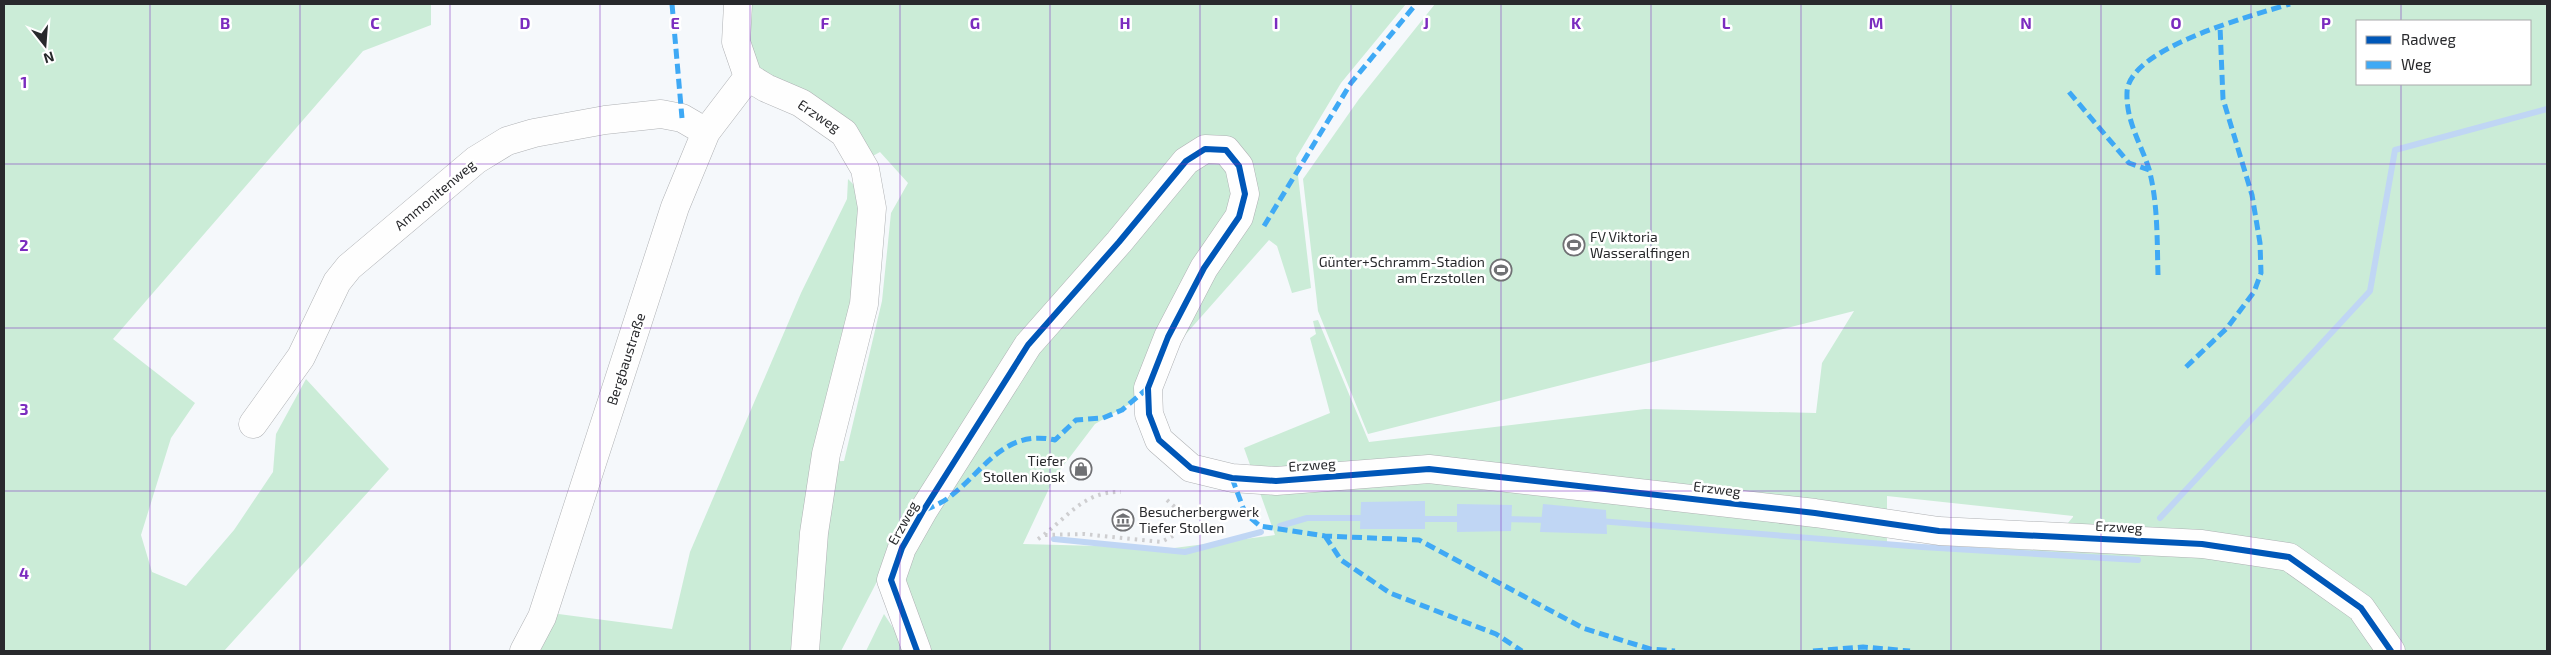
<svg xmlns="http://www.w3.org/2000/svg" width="2551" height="655" viewBox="0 0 2551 655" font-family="'Exo 2',sans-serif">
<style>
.green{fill:#cbecd7;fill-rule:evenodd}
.water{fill:#c0d6f4}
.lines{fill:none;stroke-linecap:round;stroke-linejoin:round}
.stream{stroke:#c0d6f4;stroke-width:6}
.minor-casing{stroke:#afb1b4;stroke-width:29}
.minor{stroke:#fefefe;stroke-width:28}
.rail{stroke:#ceced0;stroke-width:4;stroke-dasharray:2.5 5;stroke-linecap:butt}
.quiet{stroke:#3fa9f5;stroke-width:5;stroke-dasharray:10 5;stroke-linecap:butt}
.cycleway-casing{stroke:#fff;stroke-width:9}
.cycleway{stroke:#0057b8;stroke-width:6}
.grid{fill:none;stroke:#7b2cbf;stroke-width:1;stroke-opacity:0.55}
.labels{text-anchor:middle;stroke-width:5;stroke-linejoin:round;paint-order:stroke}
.street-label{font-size:14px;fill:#28292c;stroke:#fff}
.poi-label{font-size:14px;fill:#28292c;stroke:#fff;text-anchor:start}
.grid-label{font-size:16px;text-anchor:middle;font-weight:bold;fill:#7b2cbf;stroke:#fff;stroke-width:5;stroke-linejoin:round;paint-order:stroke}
</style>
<rect width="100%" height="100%" fill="#f5f8fb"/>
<path class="green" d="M4 4H431V25L363 51 113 339 195 403 171 438 141 535 152 572 186 586 234 530 273 472 276 434 306 379 389 469 224 651H4Z
M751 4H1406L1341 83 1296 158 1311 288 1292 293 1277 246 1269 240 1186 334 1140 398 1095 424 1054 478 1023 544 1174 548 1275 535 1244 448 1330 413 1310 338 1316 334 1313 321 1318 320 1369 442 1645 409 1816 413 1822 363 1854 311 1368 434 1318 311 1303 179 1359 99 1435 4H2547V651H923L885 566 841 651H537L551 613 672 629 690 552 801 293 847 199 848 179 860 191 852 313 816 462 844 461 882 301 891 213 908 183 880 152 871 157 763 72C741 46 747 35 751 4ZM2357 21H2530V84H2357ZM1887 496 2073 516V517L2045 550 1887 545Z
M884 614 905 646 907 651H866Z"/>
<path class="water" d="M1425 501V529H1360L1361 502Z
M1457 504 1512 505 1511 531 1457 532Z
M1543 504 1606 510 1607 534 1540 532Z"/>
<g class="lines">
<path class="stream" d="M2160 518 2370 291 2395 150 2547 109
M1419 519H1464
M1504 519 1549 520
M1599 521 1922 547 2138 560
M1280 526 1307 518H1369
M1054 539 1185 552 1261 532"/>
<g class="minor-casing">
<path id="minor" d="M738 4 736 42 748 77
M748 77 766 88 801 103 844 133 865 169 872 208 864 304 826 454 814 533 805 651
M253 424 301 357 337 282 349 267 476 160 507 141 534 133 605 120 661 114 682 118 706 132
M524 651 542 617 675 207 706 132 748 77
M917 651 891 580 902 548 923 511 1028 345 1119 242 1186 161 1205 149 1226 150 1239 166 1245 194 1239 217 1204 268 1168 337 1148 388 1149 414 1159 440 1191 468 1232 478 1276 481 1429 469 1815 513 1939 531 2202 544 2289 557 2361 608 2391 651"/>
</g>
<use href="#minor" class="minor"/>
<path class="rail" d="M1167 500 1176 508
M1045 535 1084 534 1161 542 1177 534
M1038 539C1067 519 1082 491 1121 492"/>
<path class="quiet" d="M672 4 682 118
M2069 92 2129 163 2149 170
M1264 226 1351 83 1416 4
M2158 275C2157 241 2158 203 2149 169 2141 144 2126 121 2127 93 2127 48 2254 15 2290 4
M2186 367 2227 328 2254 292 2261 273 2260 243 2252 195 2223 99 2220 26
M1232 478 1245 513 1260 526 1325 536 1419 540 1583 628 1650 649 1675 651
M925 510C934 506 944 502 952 495 985 469 1005 429 1055 440L1076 420 1103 418 1122 410 1148 388
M1325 536 1341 560 1390 593 1496 634 1522 651
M1813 651 1863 647 1910 651"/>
<g class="cycleway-casing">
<path id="cycleway" d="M917 651 891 580 902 548 923 511 1028 345 1119 242 1186 161 1205 149 1226 150 1239 166 1245 194 1239 217 1204 268 1168 337 1148 388 1149 414 1159 440 1191 468 1232 478 1276 481 1429 469 1815 513 1939 531 2202 544 2289 557 2361 608 2391 651"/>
</g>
<use href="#cycleway" class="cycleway"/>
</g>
<path class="grid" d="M150 4V651M300 4V651M450 4V651M600 4V651M750 4V651M900 4V651M1050 4V651M1200 4V651M1351 4V651M1501 4V651M1651 4V651M1801 4V651M1951 4V651M2101 4V651M2251 4V651M2401 4V21M2401 84V651M4 164H2547M4 328H2547M4 491H2547"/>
<defs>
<g id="stadium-ring" transform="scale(1.125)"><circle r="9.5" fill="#fff" stroke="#707174" stroke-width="1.5"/><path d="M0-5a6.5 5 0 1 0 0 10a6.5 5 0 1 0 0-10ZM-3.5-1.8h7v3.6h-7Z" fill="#707174"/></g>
<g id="shop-ring" transform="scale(1.125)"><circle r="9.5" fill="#fff" stroke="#707174" stroke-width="1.5"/><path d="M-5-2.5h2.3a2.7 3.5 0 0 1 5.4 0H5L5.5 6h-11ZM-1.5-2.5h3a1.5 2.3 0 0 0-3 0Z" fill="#707174"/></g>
<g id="museum-ring" transform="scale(1.125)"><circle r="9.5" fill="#fff" stroke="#707174" stroke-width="1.5"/><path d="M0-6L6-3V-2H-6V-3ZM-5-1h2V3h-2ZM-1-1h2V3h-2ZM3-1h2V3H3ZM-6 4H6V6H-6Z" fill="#707174"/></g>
</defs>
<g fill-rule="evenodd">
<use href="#stadium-ring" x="1574" y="245"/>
<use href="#stadium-ring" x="1501" y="270"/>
<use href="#shop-ring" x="1081" y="469"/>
<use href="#museum-ring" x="1123" y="520"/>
</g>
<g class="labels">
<g class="street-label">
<text transform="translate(819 116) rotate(34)" y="5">Erzweg</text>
<text transform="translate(435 195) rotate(-40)" y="5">Ammonitenweg</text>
<text transform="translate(626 359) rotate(-72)" y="5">Bergbaustraße</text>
<text transform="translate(1312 465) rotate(-4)" y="5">Erzweg</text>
<text transform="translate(1717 489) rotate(7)" y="5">Erzweg</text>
<text transform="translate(903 523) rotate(-61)" y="5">Erzweg</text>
<text transform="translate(2119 527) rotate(3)" y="5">Erzweg</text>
</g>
<g class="poi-label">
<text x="1590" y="242">FV Viktoria<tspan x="1590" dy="16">Wasseralfingen</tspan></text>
<text x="1485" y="267" text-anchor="end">Günter+Schramm-Stadion<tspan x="1485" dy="16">am Erzstollen</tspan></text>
<text x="1065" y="466" text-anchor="end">Tiefer<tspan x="1065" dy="16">Stollen Kiosk</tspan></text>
<text x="1139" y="517">Besucherbergwerk<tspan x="1139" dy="16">Tiefer Stollen</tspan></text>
</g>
</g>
<g class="grid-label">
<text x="225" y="29">B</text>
<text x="375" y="29">C</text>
<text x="525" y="29">D</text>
<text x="675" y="29">E</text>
<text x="825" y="29">F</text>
<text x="975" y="29">G</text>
<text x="1125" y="29">H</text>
<text x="1276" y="29">I</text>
<text x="1426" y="29">J</text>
<text x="1576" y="29">K</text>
<text x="1726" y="29">L</text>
<text x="1876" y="29">M</text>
<text x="2026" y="29">N</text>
<text x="2176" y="29">O</text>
<text x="2326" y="29">P</text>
<text x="24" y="88">1</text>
<text x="24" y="251">2</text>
<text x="24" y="415">3</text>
<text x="24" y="579">4</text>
</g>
<rect width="2551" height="655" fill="none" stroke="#28292c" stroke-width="10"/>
<rect x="2356" y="20" width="175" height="65" fill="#ffffff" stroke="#a9a9ab"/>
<rect x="2366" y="36" width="25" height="8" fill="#0057b8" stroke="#a9a9ab"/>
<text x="2401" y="45" font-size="15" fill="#28292c">Radweg</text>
<rect x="2366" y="61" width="25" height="8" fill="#3fa9f5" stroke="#a9a9ab"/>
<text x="2401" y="70" font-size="15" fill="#28292c">Weg</text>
<g transform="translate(45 45) rotate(163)" stroke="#ffffff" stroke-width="4" paint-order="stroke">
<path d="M0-4L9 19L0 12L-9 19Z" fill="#28292c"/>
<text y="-8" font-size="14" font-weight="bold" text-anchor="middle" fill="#28292c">N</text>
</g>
</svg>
